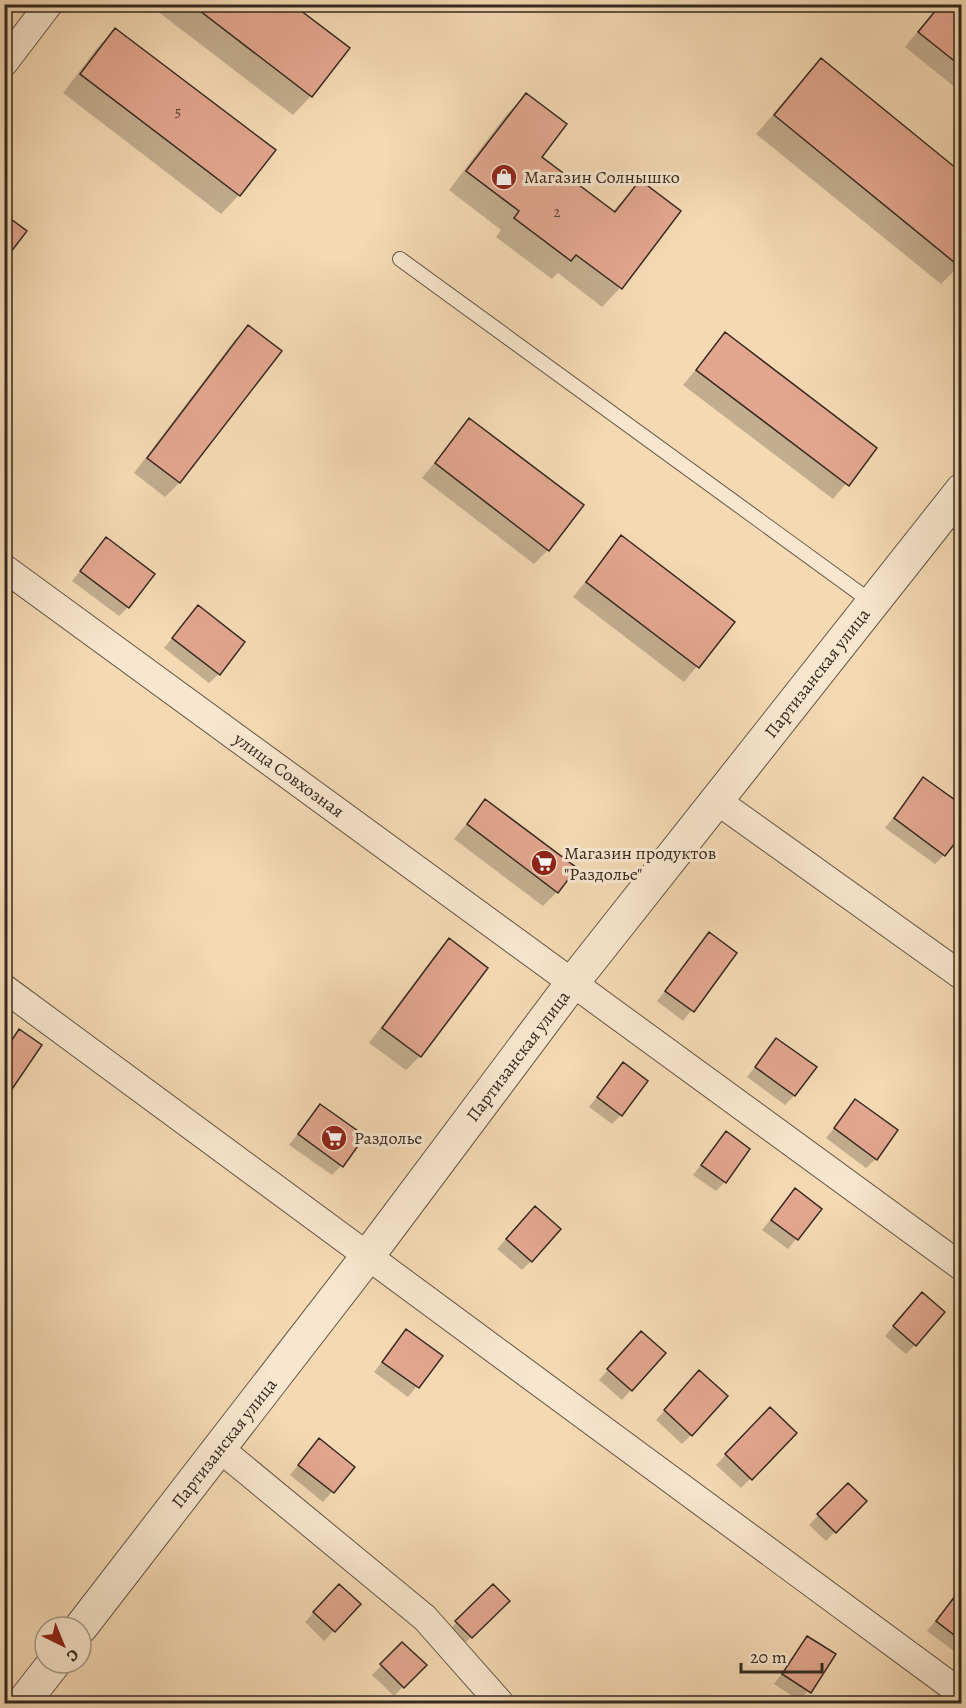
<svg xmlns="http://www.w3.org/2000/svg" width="966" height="1708" viewBox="0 0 966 1708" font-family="Alegreya,serif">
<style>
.shadow{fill:#0003}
.building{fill:#e2a68e;stroke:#342920;stroke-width:1.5}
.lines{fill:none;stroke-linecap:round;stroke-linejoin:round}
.service-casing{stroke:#645545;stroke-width:16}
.minor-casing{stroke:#645545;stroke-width:29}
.tertiary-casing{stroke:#645545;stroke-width:35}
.service{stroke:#f8e6ce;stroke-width:14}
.minor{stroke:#f8e6ce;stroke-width:27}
.tertiary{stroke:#f8e6ce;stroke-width:33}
.labels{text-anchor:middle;stroke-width:6;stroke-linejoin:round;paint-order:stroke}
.number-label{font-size:15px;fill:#60483c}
.poi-label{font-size:18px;fill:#342920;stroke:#f8e6ce;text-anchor:start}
.street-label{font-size:18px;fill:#342920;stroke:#f8e6ce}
</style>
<rect width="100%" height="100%" fill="#f4d9b3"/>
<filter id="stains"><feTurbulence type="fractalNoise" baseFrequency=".00333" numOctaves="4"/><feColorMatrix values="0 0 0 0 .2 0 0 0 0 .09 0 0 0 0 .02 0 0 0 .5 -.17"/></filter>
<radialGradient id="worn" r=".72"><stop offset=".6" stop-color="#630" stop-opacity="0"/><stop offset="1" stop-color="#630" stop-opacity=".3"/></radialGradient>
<path class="shadow" d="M148 4H290L311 96 293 115Z
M940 4H962V93L905 47Z
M115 29 239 195 221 214 63 93 97 48Z
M821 60 962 175V263L941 284 756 134Z
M526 95 540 157 612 212 640 182 679 212 620 288 602 307 558 273 552 279 496 237 501 230 449 190 507 114Z
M248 327 279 351 179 483 165 497 134 473 234 341Z
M725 334 875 449 833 499 683 385Z
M469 420 548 550 534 564 422 478Z
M621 537 733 622 684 682 573 597Z
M107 539 128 607 119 616 72 581Z
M198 607 219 674 209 683 164 648Z
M924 779 944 855 935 864 885 828Z
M485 801 557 892 543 906 454 839Z
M709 934 735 953 683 1021 657 1001Z
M450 940 420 1056 406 1070 369 1043 435 955Z
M20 1031 7 1094 4 1097V1049Z
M776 1040 794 1096 785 1105 747 1077Z
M623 1064 621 1115 612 1124 589 1107Z
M856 1101 876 1159 866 1168 826 1138Z
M320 1106 341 1166 332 1175 289 1145Z
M726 1133 725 1182 716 1191 693 1175Z
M795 1190 820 1209 788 1249 762 1230Z
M525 1217 531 1261 522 1270 497 1249Z
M913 1303 915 1345 906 1354 885 1336Z
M406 1331 441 1356 408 1397 374 1372Z
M632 1343 664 1353 622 1400 599 1380Z
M690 1382 691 1435 682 1444 656 1420Z
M770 1409 795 1433 741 1488 716 1465Z
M319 1440 353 1467 323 1502 290 1475Z
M848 1485 865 1501 826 1541 809 1525Z
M493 1586 508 1601 462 1646 447 1632Z
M962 1588V1657L927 1631Z
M330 1595 359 1604 324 1641 305 1622Z
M808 1638 834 1655 800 1701 774 1684Z
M402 1644 424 1665 394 1696 372 1675Z"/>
<path class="building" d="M191 4H292L350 48 312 97Z
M941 4H962V67L918 32Z
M115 28 276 150 240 196 80 74Z
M821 58 962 173 960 267 774 115Z
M526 93 567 124 542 157 615 212 640 180 681 211 622 289 576 255 571 261 514 218 519 211 466 171Z
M4 214 27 231 4 261Z
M248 325 282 351 180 483 147 458Z
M725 332 877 448 849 486 696 370Z
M469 418 584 505 549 551 435 463Z
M621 535 735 622 699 668 586 582Z
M106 537 155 574 129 608 80 571Z
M198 605 245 642 220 675 172 638Z
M923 777 962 805V834L945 856 894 818Z
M485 799 577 868 558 893 467 824Z
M709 932 737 953 694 1012 665 991Z
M449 938 488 968 421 1057 382 1028Z
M19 1029 42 1045 8 1095 4 1093V1052Z
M776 1038 817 1067 795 1096 755 1067Z
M623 1062 648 1081 622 1116 597 1097Z
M855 1099 898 1130 877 1160 834 1128Z
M320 1104 365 1136 343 1167 298 1134Z
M726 1131 750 1149 726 1183 701 1165Z
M795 1188 822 1209 798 1240 771 1220Z
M535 1206 561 1229 532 1262 506 1239Z
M922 1292 945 1312 916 1346 893 1326Z
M406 1329 443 1356 419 1388 382 1362Z
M641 1331 666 1353 632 1391 607 1369Z
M699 1370 728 1396 692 1436 664 1410Z
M770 1407 797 1433 752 1480 725 1454Z
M319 1438 355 1467 334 1493 298 1465Z
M848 1483 867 1501 836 1533 817 1514Z
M339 1584 361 1604 335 1632 313 1612Z
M493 1584 510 1601 472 1638 455 1621Z
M962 1587V1641L936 1621Z
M807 1636 836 1654 811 1693 782 1674Z
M402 1642 427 1665 404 1688 380 1664Z"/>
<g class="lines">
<g class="service-casing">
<path id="service" d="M400 259 873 603"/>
</g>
<g class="minor-casing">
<path id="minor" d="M4 63 49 4
M4 568 962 1267
M716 800 962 976
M4 988 962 1694
M219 1448 425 1618 501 1704"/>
</g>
<g class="tertiary-casing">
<path id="tertiary" d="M81 1627 367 1257 573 982 962 490
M22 1704 54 1663"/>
</g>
<use href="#service" class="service"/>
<use href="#minor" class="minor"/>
<use href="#tertiary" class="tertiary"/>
</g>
<defs>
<g id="shop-disc" transform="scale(1.35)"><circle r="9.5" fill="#8f2418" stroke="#f8e6ce"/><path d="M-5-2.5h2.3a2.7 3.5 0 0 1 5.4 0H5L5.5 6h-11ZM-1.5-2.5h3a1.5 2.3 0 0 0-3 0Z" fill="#fff"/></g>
<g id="supermarket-disc" transform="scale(1.35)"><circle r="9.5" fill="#8f2418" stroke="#f8e6ce"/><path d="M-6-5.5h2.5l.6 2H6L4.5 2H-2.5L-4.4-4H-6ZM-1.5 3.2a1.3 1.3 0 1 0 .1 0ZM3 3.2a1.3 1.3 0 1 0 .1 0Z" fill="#fff"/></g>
</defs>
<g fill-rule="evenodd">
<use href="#shop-disc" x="504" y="177"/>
<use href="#supermarket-disc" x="544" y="863"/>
<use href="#supermarket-disc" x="334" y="1138"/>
</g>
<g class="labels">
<g class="number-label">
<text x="178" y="117">5</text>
<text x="557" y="217">2</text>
</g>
<g class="poi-label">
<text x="524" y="183">Магазин Солнышко</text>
<text x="564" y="859">Магазин продуктов<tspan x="564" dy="21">"Раздолье"</tspan></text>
<text x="354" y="1144">Раздолье</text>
</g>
<g class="street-label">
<text transform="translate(817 673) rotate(-52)" y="6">Партизанская улица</text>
<text transform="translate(289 775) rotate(36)" y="6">улица Совхозная</text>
<text transform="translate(518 1056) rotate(-53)" y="6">Партизанская улица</text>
<text transform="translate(224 1443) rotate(-52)" y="6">Партизанская улица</text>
</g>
</g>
<rect width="966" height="1708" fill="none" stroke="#f4d9b3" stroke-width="24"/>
<rect x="6" y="6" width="954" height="1696" fill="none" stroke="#342920" stroke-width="3"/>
<rect x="12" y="12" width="942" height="1684" fill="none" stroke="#342920" stroke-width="1.5"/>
<g transform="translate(63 1645) rotate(137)"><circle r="28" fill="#f8e6ce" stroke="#aa9a88" stroke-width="1.5"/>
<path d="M0-4.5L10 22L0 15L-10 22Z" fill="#8f2418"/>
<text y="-9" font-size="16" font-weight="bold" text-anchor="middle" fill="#342920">С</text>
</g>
<path d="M741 1663v9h81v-9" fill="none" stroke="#342920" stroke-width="3"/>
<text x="750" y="1663" font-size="18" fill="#342920" stroke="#f8e6ce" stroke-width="4.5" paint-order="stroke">20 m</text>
<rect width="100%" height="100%" filter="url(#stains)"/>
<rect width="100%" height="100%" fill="url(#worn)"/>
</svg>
